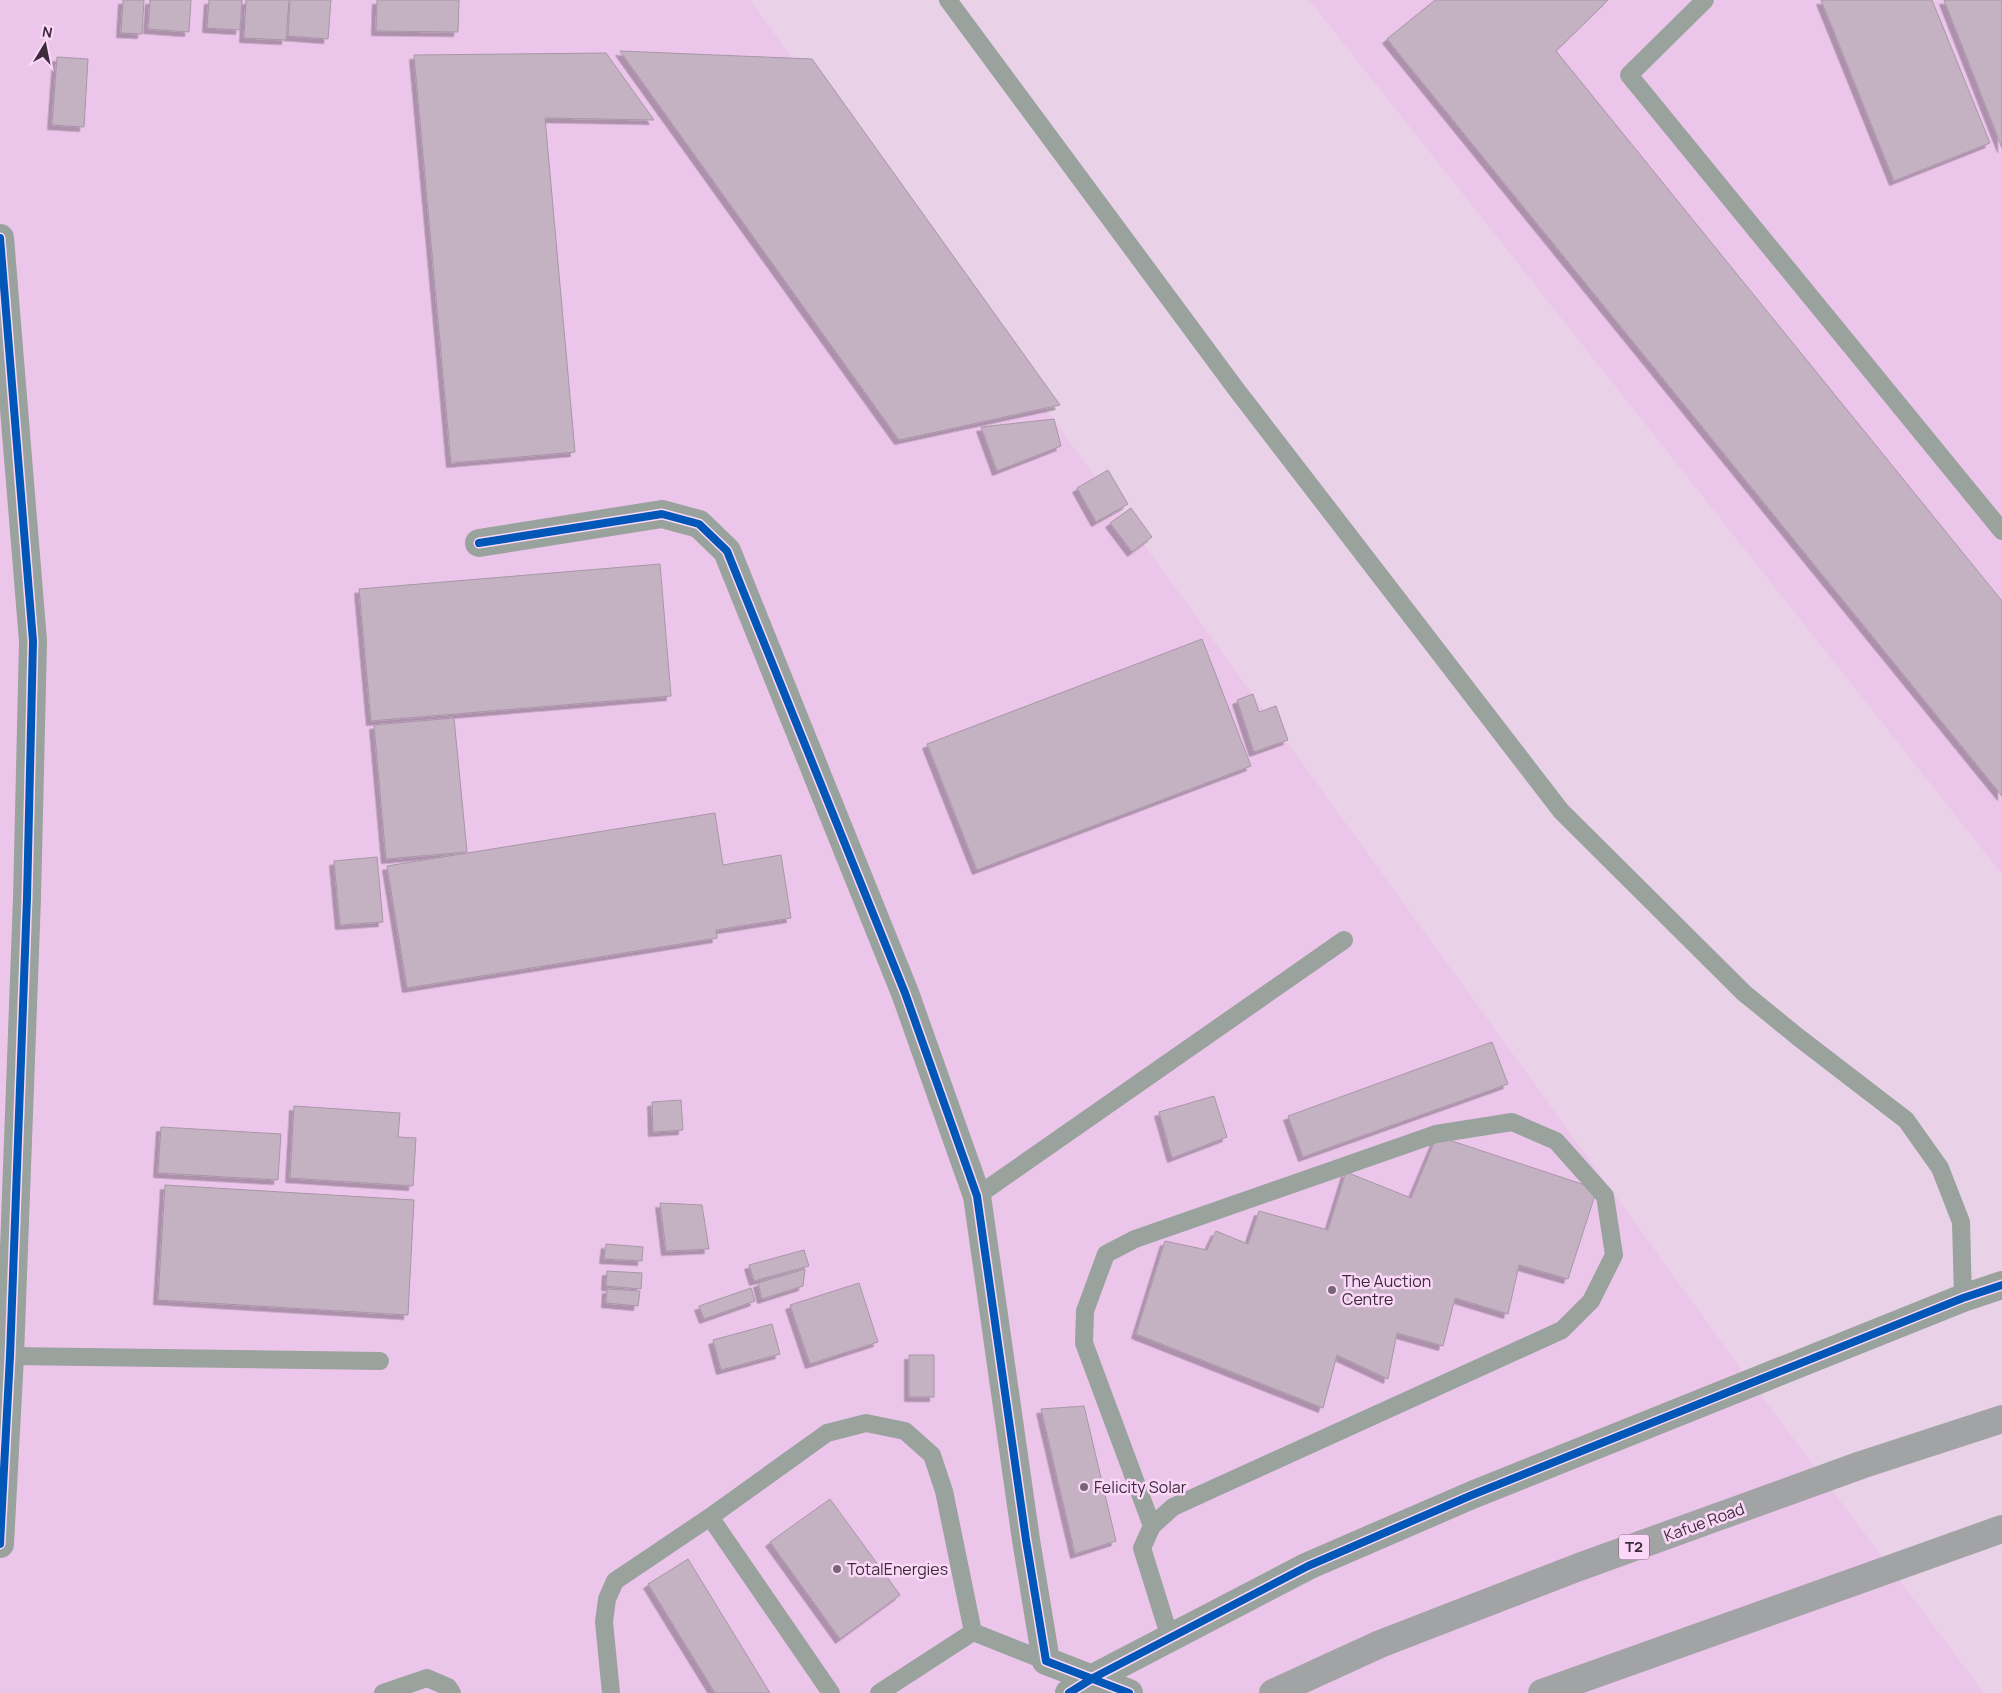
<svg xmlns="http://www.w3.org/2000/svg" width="2002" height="1693" viewBox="0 0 2002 1693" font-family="Manrope,sans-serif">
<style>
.built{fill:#ecc6ea}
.building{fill:#c4b2c3;stroke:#a896a7;filter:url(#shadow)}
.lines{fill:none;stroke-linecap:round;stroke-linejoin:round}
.lane{stroke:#99a29c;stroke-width:18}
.street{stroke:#99a29c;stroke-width:28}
.primary{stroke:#a2a3a4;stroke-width:28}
.cycleway-casing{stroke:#fcd8f8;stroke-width:11}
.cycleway{stroke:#0057b8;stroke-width:8}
.poi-dot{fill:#796578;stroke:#fcd8f8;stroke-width:2}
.labels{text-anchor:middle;stroke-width:5;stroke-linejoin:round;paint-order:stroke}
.shield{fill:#fcd8f8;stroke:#765f74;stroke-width:1}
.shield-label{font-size:15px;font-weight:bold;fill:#3c2b3b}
.poi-label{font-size:16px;fill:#3c2b3b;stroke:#fcd8f8;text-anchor:start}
.street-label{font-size:16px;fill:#3c2b3b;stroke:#fcd8f8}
</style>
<defs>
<filter id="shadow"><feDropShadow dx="-4.5" dy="4.5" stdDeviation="0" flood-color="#0004"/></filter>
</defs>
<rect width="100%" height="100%" fill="#e9d2e8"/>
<path class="built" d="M0 0H750L1717 1336 1984 1693H0Z
M1309 0H2002V874Z"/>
<path class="building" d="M123 0H144L142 34 121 33Z
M150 0H191L189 32 148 29Z
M209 0H242L240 30 207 28Z
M246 0H289L286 40 244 38Z
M290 0H331L328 39 288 36Z
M377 0H459L458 32 376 31Z
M1435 0H1608L1556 51 2002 601V796L1387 39Z
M1821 0H1932L1990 143 1894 181Z
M1944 0H2002V148Z
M620 51 812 59 1060 405 899 440Z
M606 53 654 120 545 118 575 452 451 463 414 55Z
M57 57 88 59 84 127 52 125Z
M1054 419 1061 446 997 471 981 427Z
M1108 470 1128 504 1096 522 1077 488Z
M1131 508 1152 537 1132 552 1110 523Z
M660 564 671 696 371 721 359 589Z
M1202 639 1251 766 977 870 927 744Z
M1253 694 1259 712 1276 706 1288 740 1254 752 1237 700Z
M454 718 467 852 386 859 374 725Z
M715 813 723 865 781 855 791 918 716 930 717 938 407 988 387 866Z
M377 857 383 922 340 925 334 861Z
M1492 1042 1508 1084 1303 1157 1288 1116Z
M1214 1096 1227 1137 1172 1158 1159 1112Z
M681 1100 683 1130 653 1132 652 1102Z
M294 1106 400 1113 398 1137 416 1138 413 1186 290 1178Z
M161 1127 281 1134 278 1180 158 1173Z
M1437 1136 1597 1189 1568 1279 1519 1265 1508 1314 1455 1298 1443 1346 1397 1333 1388 1379 1337 1355 1323 1408 1136 1334 1165 1241 1207 1250 1216 1231 1248 1244 1259 1211 1328 1230 1346 1172 1411 1198Z
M165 1185 414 1200 408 1315 158 1300Z
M660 1203 702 1205 709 1249 666 1251Z
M606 1244 643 1247 642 1261 604 1259Z
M804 1250 809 1266 754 1281 749 1265Z
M805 1269 803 1286 762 1299 758 1283Z
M607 1271 642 1273 641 1289 606 1286Z
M859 1283 878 1342 810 1364 790 1305Z
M751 1288 755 1301 704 1319 699 1306Z
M607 1289 640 1291 638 1306 606 1303Z
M772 1324 780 1354 721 1370 713 1340Z
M909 1355H934V1397H909Z
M1084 1406 1116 1541 1075 1554 1041 1409Z
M830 1499 900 1595 840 1639 770 1542Z
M688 1559 770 1693H715L648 1584Z"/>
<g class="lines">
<path class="lane" d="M948 0 1236 389 1561 811 1744 993 1798 1037 1906 1120 1940 1168 1961 1222 1963 1298
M1705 0 1629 75 2002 531
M977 1196 1344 940
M10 1356 380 1361
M710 1517 831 1693
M1152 1526 1084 1343 1085 1311 1106 1254 1135 1239 1436 1134 1512 1122 1556 1141 1605 1196 1614 1255 1591 1301 1562 1330 1173 1507 1152 1526 1142 1548 1170 1638
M383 1693 427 1678 448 1687 452 1693
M611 1693 604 1622 607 1599 615 1581 710 1517 827 1433 866 1423 905 1431 932 1455 944 1491 973 1632
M879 1693 973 1632 1046 1661"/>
<path class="street" d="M0 238 33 641 27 898 10 1356 0 1544
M479 543 662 514 699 524 727 551 905 993 977 1196 1026 1540 1046 1661 1129 1693
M1069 1693 1093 1678 1308 1566 1472 1495 1963 1298 2002 1285"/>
<path class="primary" d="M1273 1693 1380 1644 1579 1567 1861 1465 2002 1419
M1542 1693 2002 1529"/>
<g class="cycleway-casing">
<path id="cycleway" d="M0 238 33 641 27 898 10 1356 0 1544
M479 543 662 514 699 524 727 551 905 993 977 1196 1026 1540 1046 1661 1129 1693
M1069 1693 1093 1678 1308 1566 1472 1495 1963 1298 2002 1285"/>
</g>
<use href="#cycleway" class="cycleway"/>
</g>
<g class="poi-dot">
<circle cx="1332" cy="1290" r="5"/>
<circle cx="1084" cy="1487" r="5"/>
<circle cx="837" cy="1569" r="5"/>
</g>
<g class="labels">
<rect class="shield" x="1619" y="1534.5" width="30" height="25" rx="4"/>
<g class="shield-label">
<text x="1634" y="1552">T2</text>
</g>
<g class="poi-label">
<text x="1342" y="1287">The Auction<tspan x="1342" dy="18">Centre</tspan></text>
<text x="1094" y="1493">Felicity Solar</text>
<text x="847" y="1575">TotalEnergies</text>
</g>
<g class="street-label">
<text transform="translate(1704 1522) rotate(-20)" y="6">Kafue Road</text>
</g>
</g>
<g transform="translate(45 45) rotate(10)" stroke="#fcd8f8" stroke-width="4" paint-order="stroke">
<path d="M0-4L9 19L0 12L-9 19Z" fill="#3c2b3b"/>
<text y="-8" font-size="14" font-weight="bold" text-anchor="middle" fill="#3c2b3b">N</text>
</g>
</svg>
